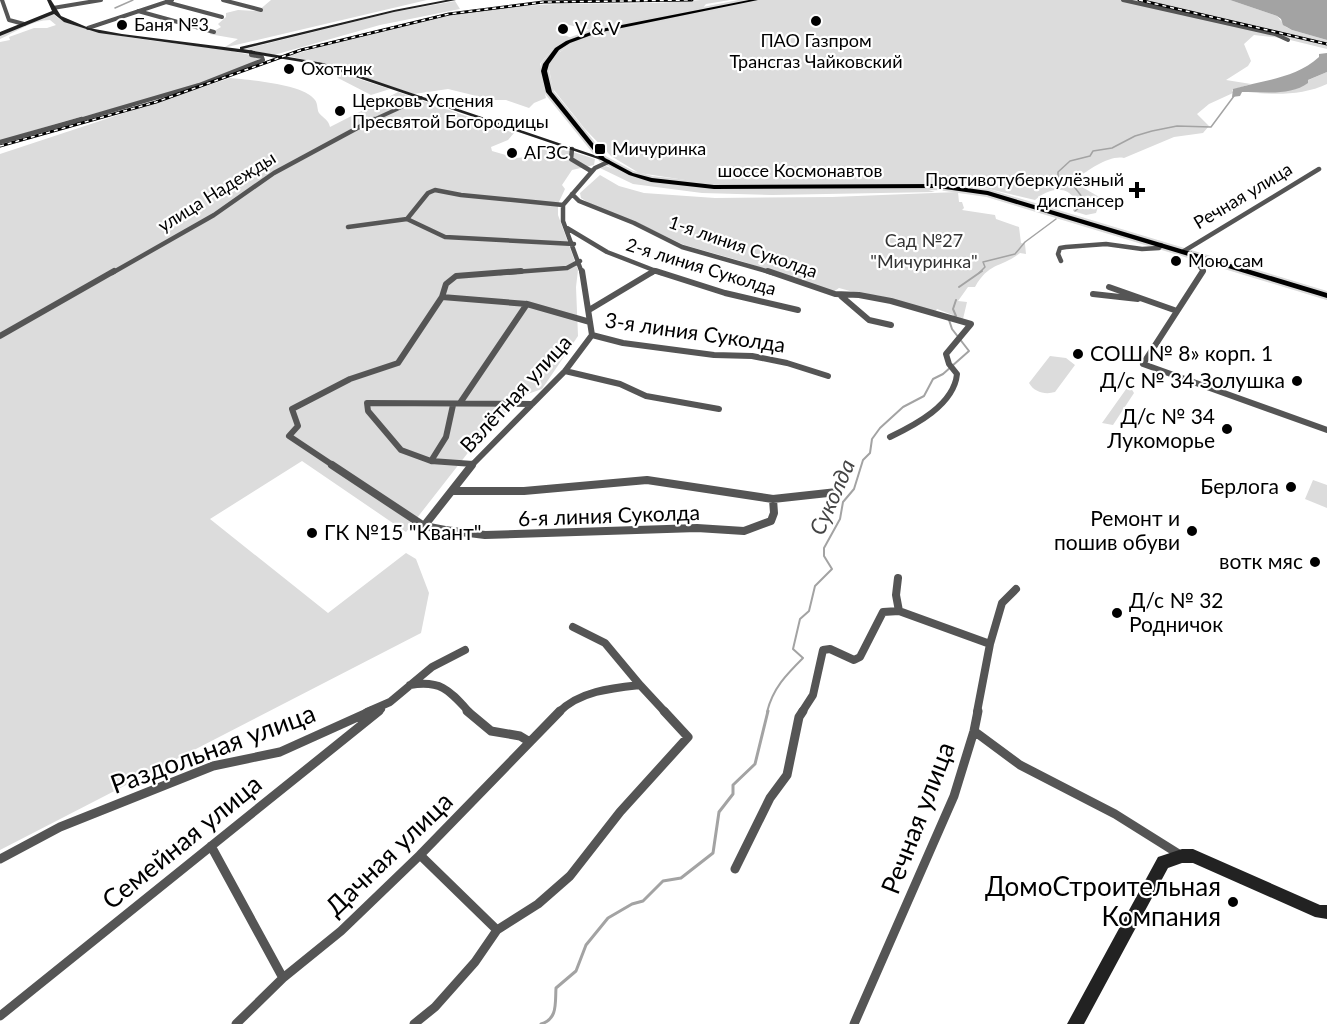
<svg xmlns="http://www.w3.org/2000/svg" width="1327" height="1024" viewBox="0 0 1327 1024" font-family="Lato,sans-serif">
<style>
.green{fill:#dcdcdc}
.water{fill:#a3a3a3}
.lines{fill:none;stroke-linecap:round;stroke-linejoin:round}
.stream-far2{stroke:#a3a3a3;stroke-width:1.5}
.stream-far1{stroke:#a3a3a3;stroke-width:2}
.stream{stroke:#a3a3a3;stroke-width:3}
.primary-casing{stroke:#dbdbdb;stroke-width:4}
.street-far4{stroke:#555;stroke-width:4}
.street-far3{stroke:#555;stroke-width:4.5}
.street-far2{stroke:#555;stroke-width:6}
.street-far1{stroke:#555;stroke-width:8}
.street{stroke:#555;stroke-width:9}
.secondary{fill:#222;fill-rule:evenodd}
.primary{fill:#000;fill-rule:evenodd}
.rail-casing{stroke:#000;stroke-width:3}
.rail{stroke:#fff;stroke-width:1.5;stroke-dasharray:4;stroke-linecap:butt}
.poi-dot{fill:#000;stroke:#fff;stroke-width:2}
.labels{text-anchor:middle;stroke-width:4.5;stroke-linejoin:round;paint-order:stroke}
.far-poi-label{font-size:18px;fill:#000;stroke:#fff;text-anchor:start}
.far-street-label{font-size:18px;fill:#000;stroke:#fff}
.far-park-label{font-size:18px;fill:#333;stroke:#fff}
.street-label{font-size:21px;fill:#000;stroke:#fff}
.poi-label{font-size:21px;fill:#000;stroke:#fff;text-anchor:end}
.water-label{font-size:22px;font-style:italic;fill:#444;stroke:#fff}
.near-street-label{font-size:26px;fill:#000;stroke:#fff}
.near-poi-label{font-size:26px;fill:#000;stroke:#fff;text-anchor:end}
</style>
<rect width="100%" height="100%" fill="#fff"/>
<path class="green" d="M271 0H427L227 47H225L238 39 209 34 221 27 218 24 226 17V13L238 10 258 11Z
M701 0H730L706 4 702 9 595 31 569 25 555 30 571 38 552 49 540 64 541 78 546 98 534 103 529 108 506 100H493L448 89 414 94 323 64 288 56C365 34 444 12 524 6 583 1 642 6 701 0Z
M757 0H1230L1277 16 1286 27 1292 30 1327 40V49L1282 38 1254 35 1244 44 1251 61 1248 66 1226 80 1251 84 1232 90 1233 93 1209 104 1197 114 1209 126 1203 133 1174 137 1124 158C1109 155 1089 170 1077 178L1082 187 1101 198 1096 213 1086 215 1073 211 1075 200C1066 183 1046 190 1035 200L956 181 924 184 718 185 639 173 611 156 584 128 553 89 548 64C561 48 576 41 596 34Z
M455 1 460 9 380 25 274 55 245 49 394 12Z
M53 13C65 34 193 45 221 49 233 51 245 54 257 56L259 59C178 101 85 110 0 142V42L10 40 9 37 34 28H47L56 25 50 20C32 20 16 32 0 39V35Z
M332 70 340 73 390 89 371 95 338 78Z
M1327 72V84C1306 94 1281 95 1257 93L1283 91Z
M230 78C250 80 304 84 315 100 318 104 317 110 319 113 324 119 328 119 330 127L373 105 393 104 383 100 398 92 514 133 508 140 491 147 492 151 516 158 527 157 548 144 595 159 594 165 572 170 562 185 565 189 558 204V215L578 270 576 287 578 336 542 389 522 396 474 445 406 532 302 461 210 519 328 613 406 553 416 559 429 593 421 633 0 850V154Z
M606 166 652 184 718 190 881 188 925 189 935 192 772 195 702 193 633 184 600 168Z
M600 175 619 186 644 193 715 198 832 197 958 192 959 202H962L964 208 962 210 995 215 996 219 1019 227 1021 243 1025 244 1026 254 1020 253C1001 268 989 262 975 287H968L958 301 967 302 963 319 937 309 935 312 880 296 861 294 839 288 833 292 741 261 684 245 636 222 593 206 581 198 580 193Z
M1050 356 1066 358 1075 365 1055 392C1045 395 1034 392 1029 383Z
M1129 385 1134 393 1113 425 1102 423Z
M1313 480 1327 485V508L1305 499Z"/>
<path class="water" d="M1230 0H1327V40L1292 30 1283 25 1281 19 1277 16Z
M1327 53V72L1308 80V83C1291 96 1262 92 1242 92L1240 96 1232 97 1233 89C1262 80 1295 79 1319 57V54Z"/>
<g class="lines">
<path class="stream-far2" d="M115 8 133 0
M1075 211 1086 202 1072 184 1058 177V172L1070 161 1090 156 1093 151 1112 148 1135 136 1152 131 1177 126 1211 127 1234 96
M979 273 985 267 983 262 1015 254 1025 242 1056 219"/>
<path class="stream-far1" d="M959 287 982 271
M952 317 956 316 953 309 956 300
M767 712C773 688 786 675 803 658L793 649 800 619 809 611 815 586 832 569 824 556V548L840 519 843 502 854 489 863 460 870 453 872 439 880 428 903 407 924 396 933 379 943 374 969 351 952 329 949 320"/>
<path class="stream" d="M541 1024C558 1019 555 1003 556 988L576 971 586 945 608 918 632 904 643 901 663 881 681 878 713 853 719 812 733 794V785L755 764 768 711"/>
<g class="primary-casing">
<path id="primary" d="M749 0H758L597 33 570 43 559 50 549 64 547 71 552 92 605 158 633 173 652 178 714 185 938 184 988 191 1327 293V298L987 195 938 188 714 189 651 182 629 175 601 160 546 92 541 71 543 64 555 48 566 41 596 30Z"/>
</g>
<path class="street-far4" d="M2 0 9 20 24 24
M223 0 261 10
M1123 0 1275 34 1288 40
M166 2 222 17
M53 8 101 0
M138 11 214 32
M88 28 172 0
M76 121 199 85 263 60 262 57 251 55V52
M371 121 421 98"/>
<path class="street-far3" d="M0 142 82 119
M572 149 571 159 591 171
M572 194 579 201 634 223 682 247 773 273
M563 205 461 195 435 190 428 193 407 219 445 237 574 244
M348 227 407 219
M567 228 607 252 661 273
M1184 251 1319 169
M1191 254 1203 271 1202 273
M1061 261 1058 254 1060 248 1066 247 1106 244 1142 249 1159 248 1161 245
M112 273 214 215 274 173 374 119
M500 273 567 268 580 261
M582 273 563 221V205L595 168 608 162
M652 273 655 271"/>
<path class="street-far2" d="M656 271 725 293 798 310
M768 271 835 294 859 295 891 301 971 324 946 354 949 364 957 374C954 405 915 425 890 437
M1203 271 1143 364 1327 430
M1109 287 1177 311
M1093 294 1138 299
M841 296 869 320 891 325
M442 297 527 304 590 322
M589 310 654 271
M592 335 623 343 714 355 752 356 787 363 828 376
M0 336 114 271
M565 371 620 384 646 396 719 409
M460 403 527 304
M431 461 446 437 453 405
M473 464 431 461 401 450 368 411 367 403 532 404
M334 466 289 436 298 426 292 409 350 379 398 363 442 297 446 284 456 276 521 271
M471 466 565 371 592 335 582 271"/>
<path class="street-far1" d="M332 465 424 526 445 530 485 535 697 528 744 531 771 521 774 513 773 499
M453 491H524L647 480 773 499 837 492
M424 526 472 465
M898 578 896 595 899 611 990 644
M573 627 605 643 640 685
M410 685C441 680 449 690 469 712
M367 712 390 702 432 667 465 650
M377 712 381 709
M559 712C580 691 612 688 640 685L665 712
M802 712 813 695 823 650 830 649 854 660 860 657 883 612 899 611
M977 712 990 644 1002 603 1016 589"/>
<path class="street" d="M467 711 491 731 520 736 530 742
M974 731 1020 765 1115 814 1182 856
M211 846 283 978
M420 855 497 930
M0 859 60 827 213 766 280 752 371 711
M735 869 770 798 787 775 799 717 803 711
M0 1016 379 711
M236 1024 283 978 341 931 420 855 560 711
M414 1024 435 1007 475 962 497 930 538 904 570 876 620 812 688 737 664 711
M854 1024 954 796 974 731 978 711"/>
<path class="secondary" d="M47 0H51L61 16 89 28 122 34 240 49V47L394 10 446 0H456L394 12 243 49 323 63 606 159 601 160 320 65 259 55 99 33 64 22 54 14 0 36V32L52 11Z
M1182 849H1193L1320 905H1327V919L1315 917 1193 863H1182L1168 868 1084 1024H1067L1158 857Z"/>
<use href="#primary" class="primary"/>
<g class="rail-casing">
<path id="rail" d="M1139 0 1327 44
M0 146 156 102 301 50 449 14 543 2 692 0"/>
</g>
<use href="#rail" class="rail"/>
</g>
<g class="poi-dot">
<circle cx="816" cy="21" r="6"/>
<circle cx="122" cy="25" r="6"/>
<circle cx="563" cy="29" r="6"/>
<circle cx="289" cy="69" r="6"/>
<circle cx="340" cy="111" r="6"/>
<rect x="594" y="143" width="12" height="12" rx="3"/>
<circle cx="512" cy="153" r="6"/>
<path d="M1134 181h6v6h6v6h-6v6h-6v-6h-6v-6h6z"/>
<circle cx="1176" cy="261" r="6"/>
<circle cx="1078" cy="354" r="6"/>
<circle cx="1297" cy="381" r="6"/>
<circle cx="1227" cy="429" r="6"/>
<circle cx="1291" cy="487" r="6"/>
<circle cx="1192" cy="531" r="6"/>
<circle cx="312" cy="533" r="6"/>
<circle cx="1315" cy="562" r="6"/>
<circle cx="1117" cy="613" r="6"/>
<circle cx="1233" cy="902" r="6"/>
</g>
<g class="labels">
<g class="far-poi-label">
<text x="134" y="31">Баня №3</text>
<text x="575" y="35">V &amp; V</text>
<text x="816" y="47" text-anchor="middle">ПАО Газпром<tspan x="816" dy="21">Трансгаз Чайковский</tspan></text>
<text x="301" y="75">Охотник</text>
<text x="352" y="107">Церковь Успения<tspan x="352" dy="21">Пресвятой Богородицы</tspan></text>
<text x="612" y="155">Мичуринка</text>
<text x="524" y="159">АГЗС</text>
<text x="1124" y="186" text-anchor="end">Противотуберкулёзный<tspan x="1124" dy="21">диспансер</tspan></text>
<text x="1188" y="267">Мою сам</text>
</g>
<g class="far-street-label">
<text x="800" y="177">шоссе Космонавтов</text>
<text transform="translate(217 192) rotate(-32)" y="6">улица Надежды</text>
<text transform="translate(1243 196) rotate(-31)" y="6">Речная улица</text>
<text transform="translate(743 247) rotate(19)" y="6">1-я линия Суколда</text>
<text transform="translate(701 267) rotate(17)" y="6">2-я линия Суколда</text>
</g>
<g class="far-park-label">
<text x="924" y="247">Сад №27<tspan x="924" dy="21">"Мичуринка"</tspan></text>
</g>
<g class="street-label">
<text transform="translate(695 333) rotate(8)" y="7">3-я линия Суколда</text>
<text transform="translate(516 394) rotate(-47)" y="7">Взлётная улица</text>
<text transform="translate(609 516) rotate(-2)" y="7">6-я линия Суколда</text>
</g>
<g class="poi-label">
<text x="1090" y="361" text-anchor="start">СОШ № 8» корп. 1</text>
<text x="1285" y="388">Д/с № 34 Золушка</text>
<text x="1215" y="424">Д/с № 34<tspan x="1215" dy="24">Лукоморье</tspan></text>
<text x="1279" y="494">Берлога</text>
<text x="1180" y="526">Ремонт и<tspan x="1180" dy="24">пошив обуви</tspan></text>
<text x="324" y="540" text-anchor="start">ГК №15 "Квант"</text>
<text x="1303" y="569">вотк мяс</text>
<text x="1129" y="608" text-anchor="start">Д/с № 32<tspan x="1129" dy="24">Родничок</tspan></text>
</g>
<g class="water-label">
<text transform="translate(832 497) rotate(-66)" y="8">Суколда</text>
</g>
<g class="near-street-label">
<text transform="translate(213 749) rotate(-20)" y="9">Раздольная улица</text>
<text transform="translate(918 818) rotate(-69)" y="9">Речная улица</text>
<text transform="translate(182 842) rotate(-39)" y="9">Семейная улица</text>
<text transform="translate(389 854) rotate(-44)" y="9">Дачная улица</text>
</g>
<g class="near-poi-label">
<text x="1221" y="896">ДомоСтроительная<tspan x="1221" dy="30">Компания</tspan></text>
</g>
</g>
</svg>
